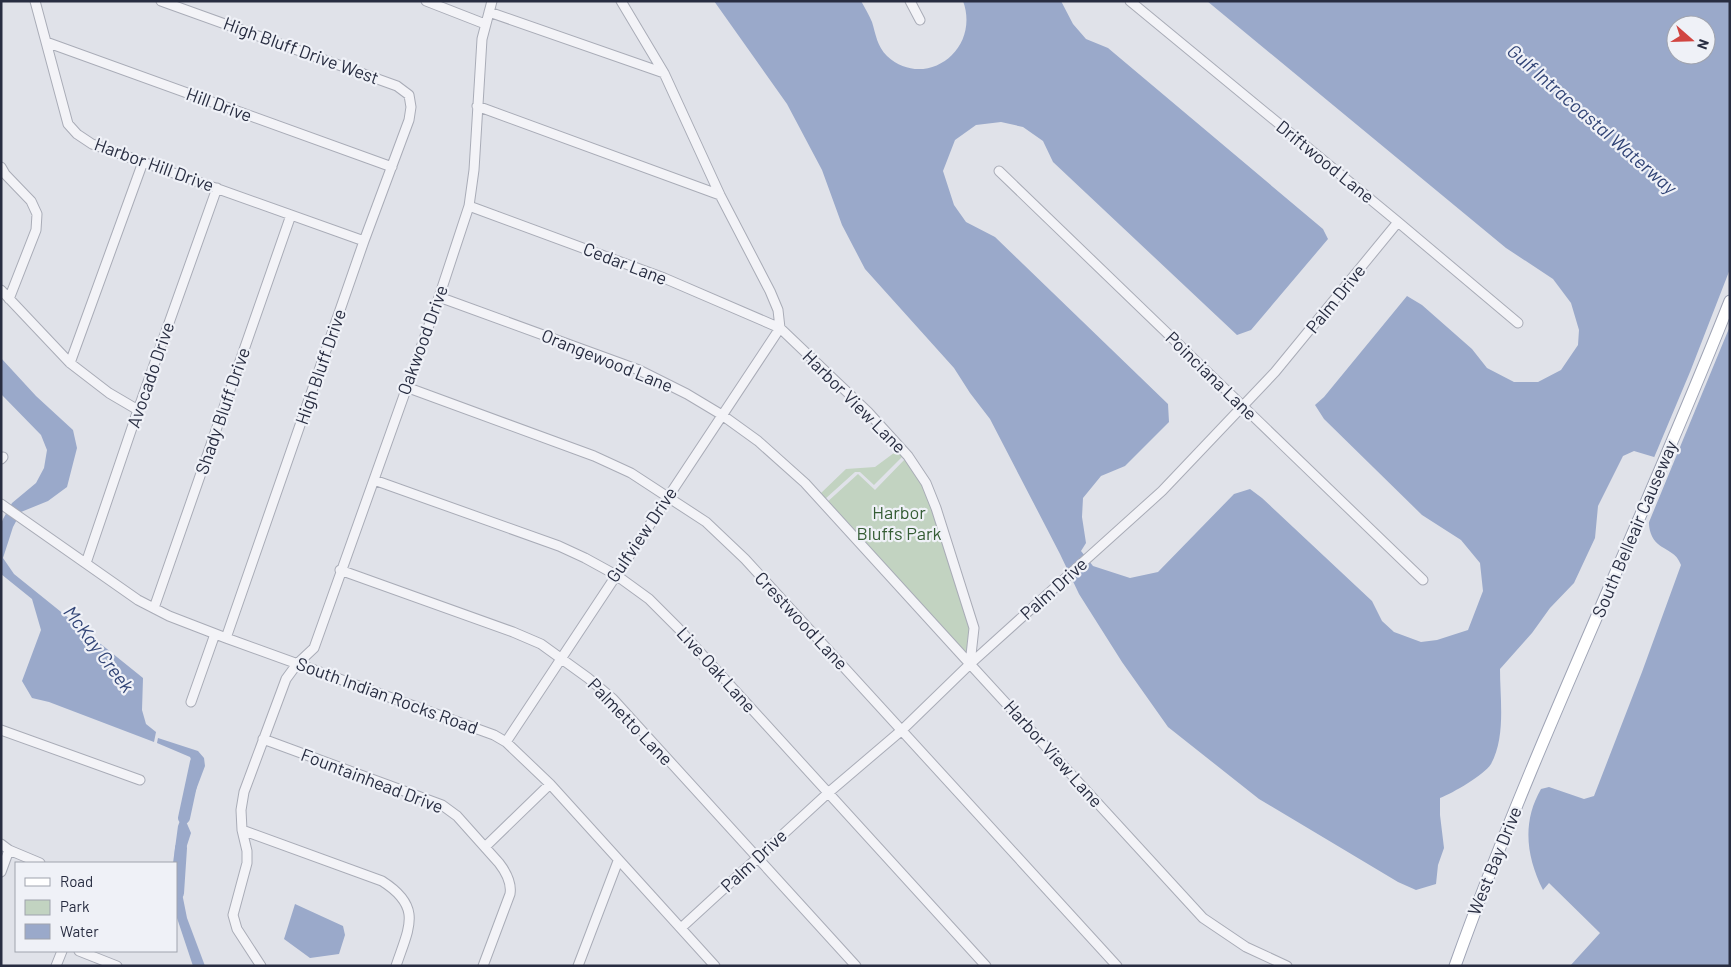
<svg xmlns="http://www.w3.org/2000/svg" width="1731" height="967" viewBox="0 0 1731 967" font-family="Barlow,sans-serif">
<style>
.green{fill:#c2d3c1}
.water{fill:#9aa9ca;fill-rule:evenodd}
.pier{fill:#e0e2e9}
.lines{fill:none;stroke-linecap:round;stroke-linejoin:round}
.river{stroke:#9aa9ca;stroke-width:12}
.minor-casing{stroke:#a9acb7;stroke-width:11}
.major-casing{stroke:#9fa4b5;stroke-width:13}
.minor{stroke:#f3f3f7;stroke-width:9}
.major{stroke:#fff;stroke-width:11}
.labels{text-anchor:middle;stroke-width:4.5;stroke-linejoin:round;paint-order:stroke}
.street-label{font-size:18px;fill:#282d41;stroke:#eff1f7}
.park-label{font-size:18px;fill:#355d35;stroke:#eff1f7}
.water-label{font-size:19px;font-style:italic;fill:#314476;stroke:#eff1f7}
</style>
<rect width="100%" height="100%" fill="#e0e2e9"/>
<path class="green" d="M898 450 903 456 874 485 860 472H855L825 499 820 494 846 469 875 467Z
M908 456 926 483 974 628 970 664 825 504 858 474 875 490Z"/>
<path class="water" d="M714 1H861C865 8 869 15 872 22 876 35 877 46 887 56 925 91 981 50 963 1H1061L1073 24 1086 39 1108 48 1323 229 1328 239 1251 330 1237 335 1053 162 1043 141 1023 127 1001 122 976 125 955 140 943 171 954 205 966 222 995 237 1168 404 1169 422 1125 466 1101 476 1083 498 1082 517 1086 543 1081 551 1093 566 1130 578 1158 572 1234 494 1250 489 1262 498 1372 601 1382 621 1394 632 1421 642 1437 640 1468 630 1483 591 1480 563 1461 540 1422 515 1324 419 1315 405 1324 397 1407 296 1422 305 1472 349 1487 368 1514 382H1538L1561 370 1578 345 1579 330 1571 303 1553 279 1506 248 1207 1H1730V966H1570L1600 933 1549 883 1543 890C1526 856 1522 822 1541 789L1549 787 1584 799 1594 796 1642 672 1681 565C1676 552 1668 552 1658 544 1638 527 1656 486 1662 465L1654 457 1634 451 1623 456 1598 506 1595 538 1574 583 1550 608 1532 633 1500 669C1500 699 1506 737 1491 764 1484 775 1453 793 1440 798V815L1444 848 1438 865 1436 884 1416 890 1398 882 1259 799 1168 727 1122 662 1079 594 1060 554 990 419 970 393 954 368 865 269 842 225 822 170 787 104ZM1676 25H1706V55H1676Z
M1 358 36 396 73 430 77 448 67 487 48 501 21 512 13 527 3 558 14 574 143 678 142 710 146 724 156 732 154 742 49 702 32 698 22 681 41 630 32 599 1 574V524L3 519 12 503 36 483 44 468 47 450 41 435 1 394Z
M158 738 198 751 204 758 205 766 185 819 191 833 178 873 187 918 205 966H193L176 915V863H173L178 826 191 791 195 768 190 757 157 743Z
M295 904 343 926 345 935 339 954 310 958 284 939Z"/>
<path class="pier" d="M1730 269V326L1647 527 1645 518 1659 465 1653 460 1690 372Z"/>
<g class="lines">
<path class="river" d="M184 818 196 762
M178 893 181 848"/>
<g class="minor-casing">
<path id="minor" d="M35 1 68 124 77 134 92 144 364 241
M161 1 397 86 409 95 411 107 409 120 364 241 226 638
M426 1 485 24
M621 1 664 73 720 195 770 291 778 310 780 328 868 412 908 456 926 483 936 508 974 628 970 664 1203 918 1246 947 1287 966
M910 1 920 20
M1130 1 1398 222 1518 323
M489 12 664 73
M46 42 392 167
M477 106 720 195
M1 167 5 174 31 201 37 214 36 230 9 299
M999 171 1423 580
M469 206 664 278 780 328 506 742
M1 290 70 363 109 393 138 410
M439 297 639 370 687 394 722 415 758 441 805 483 970 664
M70 363 143 162
M406 387 594 456 631 473 706 522 745 559 1117 966
M1 459 3 457
M374 480 559 546 585 558 616 575 649 599 678 628 986 966
M1 504 138 600 169 616 226 638 494 735 506 742 550 784 715 966
M86 563 138 410 217 188
M340 570 513 632 541 644 588 678 613 699 856 966
M154 608 291 215
M191 702 215 634
M1 730 140 780
M263 739 442 805 457 816 499 863C506 872 512 882 510 894L483 966
M242 830 382 881C423 907 409 927 396 966
M1 844 9 850 40 863
M485 847 550 784
M1 872 9 850
M681 928 828 793 902 730 970 664 1162 491 1275 372 1398 222
M79 951 117 966
M56 966 62 951
M261 966 237 929 233 915 247 863V851L242 830 241 810 244 792 286 679 297 664 314 648 439 297 469 206 474 170 482 39 492 1
M578 966 618 861"/>
</g>
<g class="major-casing">
<path id="major" d="M1455 966C1536 740 1642 524 1730 301"/>
</g>
<use href="#minor" class="minor"/>
<use href="#major" class="major"/>
</g>
<g class="labels">
<g class="street-label">
<text transform="translate(301 51) rotate(20)" y="6">High Bluff Drive West</text>
<text transform="translate(219 105) rotate(20)" y="6">Hill Drive</text>
<text transform="translate(1325 162) rotate(39)" y="6">Driftwood Lane</text>
<text transform="translate(154 165) rotate(20)" y="6">Harbor Hill Drive</text>
<text transform="translate(625 264) rotate(21)" y="6">Cedar Lane</text>
<text transform="translate(1336 299) rotate(-51)" y="6">Palm Drive</text>
<text transform="translate(423 340) rotate(-70)" y="6">Oakwood Drive</text>
<text transform="translate(607 361) rotate(22)" y="6">Orangewood Lane</text>
<text transform="translate(321 367) rotate(-71)" y="6">High Bluff Drive</text>
<text transform="translate(151 375) rotate(-71)" y="6">Avocado Drive</text>
<text transform="translate(1211 376) rotate(44)" y="6">Poinciana Lane</text>
<text transform="translate(854 402) rotate(45)" y="6">Harbor View Lane</text>
<text transform="translate(223 411) rotate(-71)" y="6">Shady Bluff Drive</text>
<text transform="translate(1635 529) rotate(-67)" y="6">South Belleair Causeway</text>
<text transform="translate(642 535) rotate(-56)" y="6">Gulfview Drive</text>
<text transform="translate(1054 589) rotate(-42)" y="6">Palm Drive</text>
<text transform="translate(801 621) rotate(47)" y="6">Crestwood Lane</text>
<text transform="translate(716 670) rotate(48)" y="6">Live Oak Lane</text>
<text transform="translate(387 696) rotate(20)" y="6">South Indian Rocks Road</text>
<text transform="translate(630 722) rotate(46)" y="6">Palmetto Lane</text>
<text transform="translate(1053 754) rotate(48)" y="6">Harbor View Lane</text>
<text transform="translate(372 781) rotate(21)" y="6">Fountainhead Drive</text>
<text transform="translate(754 861) rotate(-43)" y="6">Palm Drive</text>
<text transform="translate(1495 861) rotate(-68)" y="6">West Bay Drive</text>
</g>
<g class="park-label">
<text x="899" y="519">Harbor<tspan x="899" dy="21">Bluffs Park</tspan></text>
</g>
<g class="water-label">
<text transform="translate(1592 119) rotate(41)" y="7">Gulf Intracoastal Waterway</text>
<text transform="translate(99 649) rotate(53)" y="7">McKay Creek</text>
</g>
</g>
<rect width="1731" height="967" fill="none" stroke="#282d41" stroke-width="5"/>
<rect x="15" y="862" width="162" height="90" fill="#eff1f7" stroke="#9fa3ae"/>
<rect x="25" y="878" width="25" height="8" fill="#ffffff" stroke="#9fa3ae"/>
<text x="60" y="887" font-size="15" fill="#282d41">Road</text>
<rect x="25" y="900" width="25" height="15" fill="#c2d3c1" stroke="#9fa3ae"/>
<text x="60" y="912" font-size="15" fill="#282d41">Park</text>
<rect x="25" y="924" width="25" height="15" fill="#9aa9ca" stroke="#9fa3ae"/>
<text x="60" y="937" font-size="15" fill="#282d41">Water</text>
<g transform="translate(1691 40) rotate(110)"><circle r="24" fill="#eff1f7" stroke="#9fa3ae"/>
<path d="M0-4L9 19L0 12L-9 19Z" fill="#d14541"/>
<text y="-8" font-size="14" font-weight="bold" text-anchor="middle" fill="#282d41">N</text>
</g>
</svg>
